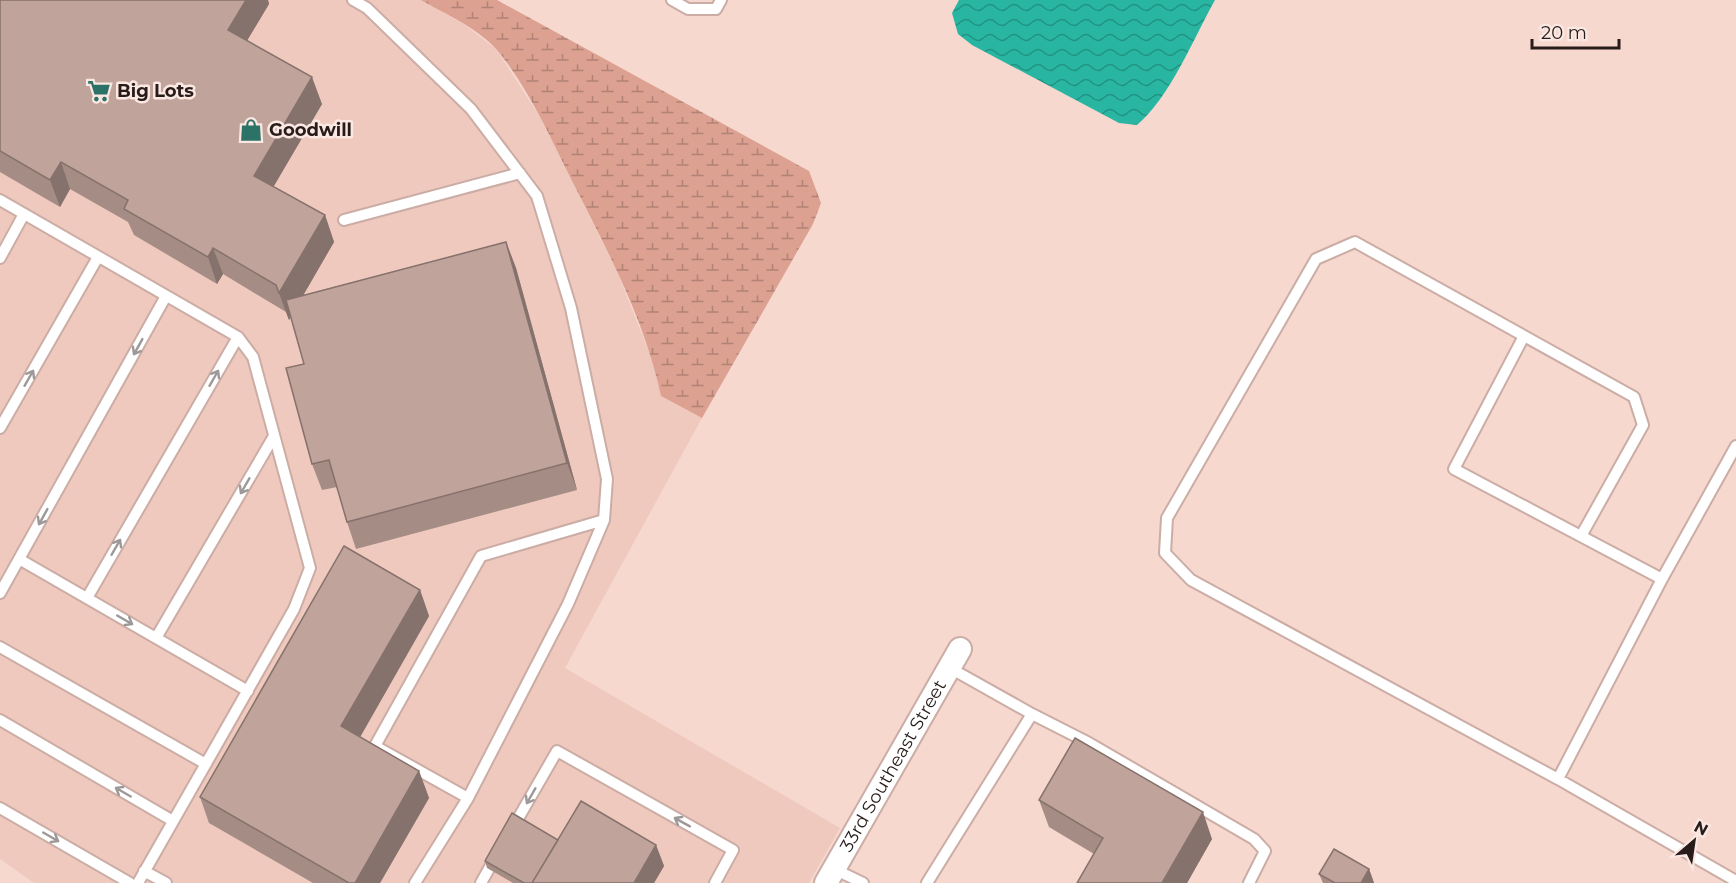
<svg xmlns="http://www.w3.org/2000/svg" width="1736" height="883" viewBox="0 0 1736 883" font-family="Montserrat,sans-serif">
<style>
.built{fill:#efc9be}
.wetland{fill:url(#wetland-marsh)}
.water{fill:url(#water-waves)}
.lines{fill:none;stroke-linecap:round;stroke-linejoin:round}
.service-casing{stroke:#cbada5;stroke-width:14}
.minor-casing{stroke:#cbada5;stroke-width:26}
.service{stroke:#fff;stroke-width:10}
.minor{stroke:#fff;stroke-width:22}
.wall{fill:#a58c85}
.shaded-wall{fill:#86726c}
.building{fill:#c0a39b;stroke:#86726c;stroke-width:1.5}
.oneway{stroke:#9e9998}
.labels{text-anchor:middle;stroke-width:5;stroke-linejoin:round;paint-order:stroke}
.poi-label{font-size:18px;font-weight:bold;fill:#271c19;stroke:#fbe8e2;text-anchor:start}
.street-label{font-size:18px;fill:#271c19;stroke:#fbe8e2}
</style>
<defs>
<pattern id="wetland-marsh" width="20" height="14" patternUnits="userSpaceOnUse" patternTransform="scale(1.5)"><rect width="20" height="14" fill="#dca190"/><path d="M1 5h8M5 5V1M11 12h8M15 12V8" fill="none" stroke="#b28275"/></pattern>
<pattern id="water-waves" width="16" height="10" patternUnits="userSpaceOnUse" patternTransform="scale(1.5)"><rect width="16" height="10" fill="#28b6a2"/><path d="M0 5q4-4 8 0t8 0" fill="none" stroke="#229383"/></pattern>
</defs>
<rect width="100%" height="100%" fill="#f6d8cf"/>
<path class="built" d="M0 0H421L465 25 496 49 540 117 616 269 655 367 661 396 702 418 565 668 840 828 809 883H34L0 859Z"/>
<path class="wetland" d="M421 0H497L809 171 821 203 813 224 702 418 661 396C645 320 607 250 572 181 550 137 529 89 497 50 478 28 445 14 421 0Z"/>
<path class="water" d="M959 0H1215C1193 39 1171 96 1137 125L1119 123 972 45 958 34 952 13Z"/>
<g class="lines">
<g class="service-casing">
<path id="service" d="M353 0 367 8 471 109 537 196 571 308 607 479 604 520 568 604 468 798 415 883
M672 0 688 9H716L721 0
M0 200 238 337 253 357 310 568 294 609 138 883
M344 220 520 173
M0 258 24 214
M1524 336 1454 469 1662 579
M0 428 98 257
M1581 536 1643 425 1634 397 1355 242 1316 259 1167 518 1165 553 1191 580 1558 779 1736 881
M19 559 248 691
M0 593 166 296
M87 598 238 337
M156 638 274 436
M0 647 206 764
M1032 714 1089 743 1254 839 1265 851 1249 883
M0 720 173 821
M1558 779 1662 579 1736 446
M468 798 375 746 481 556 604 520
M0 808 130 883
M512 829 557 751 733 850 715 883
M834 869 863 883
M144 871 166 883
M481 883 495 858
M927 883 1032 714 950 668"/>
</g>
<g class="minor-casing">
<g id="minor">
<path id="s1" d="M826 883 960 649"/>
</g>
</g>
<use href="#service" class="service"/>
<use href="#minor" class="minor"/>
</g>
<path class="wall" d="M0 0H268L269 4 247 40 322 104 273 187 325 215 334 242 303 295 506 242 516 268 577 490 356 549 347 522 337 487 322 490 312 464 304 364 291 317 289 320 286 312 223 274 217 284 134 235 128 222 70 189 60 207 0 172Z
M420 590 429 616 360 737 419 771 429 798 380 883H313L209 823 200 797Z
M1039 800 1212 839 1187 883H1077L1094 854 1049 827Z
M558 840 656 845 664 866 654 883H513L487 868 485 861Z
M1369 869 1374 883H1323L1319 874Z"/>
<path class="shaded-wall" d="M246 0H268L269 4 238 56 228 30Z
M312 77 322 104 264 203 254 176Z
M61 162 70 189 60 207 50 180Z
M325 215 334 242 289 320 279 293Z
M506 242 516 268 577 490 567 463Z
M213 248 223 274 217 284 208 257Z
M420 590 429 616 351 753 341 726Z
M419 771 429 798 380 883H355Z
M1203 812 1212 839 1187 883H1162Z
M656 845 664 866 654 883H634Z
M1369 869 1374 883H1361Z"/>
<path class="building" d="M0 0H246L228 30 312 77 254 176 325 215 279 293 276 285 213 248 208 257 124 209 128 200 61 162 50 180 0 151Z
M506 242 567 463 347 522 329 460 312 464 286 368 304 364 286 300Z
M344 546 420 590 341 726 419 771 355 883H349L200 797Z
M1075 738 1203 812 1162 883H1077L1103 838 1039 800Z
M581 801 656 845 634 883H532Z
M512 813 558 840 532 883H524L485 861Z
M1334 849 1369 869 1361 883H1335L1319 874Z"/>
<defs><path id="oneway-shaft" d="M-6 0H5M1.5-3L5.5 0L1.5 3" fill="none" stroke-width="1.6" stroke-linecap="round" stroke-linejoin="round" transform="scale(1.5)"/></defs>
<g class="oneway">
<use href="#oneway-shaft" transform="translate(138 347) rotate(119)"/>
<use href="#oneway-shaft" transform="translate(29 378) rotate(-60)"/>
<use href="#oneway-shaft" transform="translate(214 378) rotate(-60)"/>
<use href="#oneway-shaft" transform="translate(245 486) rotate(120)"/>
<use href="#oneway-shaft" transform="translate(43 517) rotate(119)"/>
<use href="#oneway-shaft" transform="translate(116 547) rotate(-60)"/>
<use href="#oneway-shaft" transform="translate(125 620) rotate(30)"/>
<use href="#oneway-shaft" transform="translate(123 792) rotate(-150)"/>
<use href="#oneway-shaft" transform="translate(531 796) rotate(120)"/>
<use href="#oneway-shaft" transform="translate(682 822) rotate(-151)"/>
<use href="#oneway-shaft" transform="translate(51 837) rotate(30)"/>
</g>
<defs>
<g id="supermarket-bare" transform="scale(1.8)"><path d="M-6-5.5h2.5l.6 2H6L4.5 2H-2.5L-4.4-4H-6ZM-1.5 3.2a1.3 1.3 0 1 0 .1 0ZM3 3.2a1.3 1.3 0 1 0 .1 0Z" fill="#2d7267" stroke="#fbe8e2" stroke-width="2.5" paint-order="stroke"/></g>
<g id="shop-bare" transform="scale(1.8)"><path d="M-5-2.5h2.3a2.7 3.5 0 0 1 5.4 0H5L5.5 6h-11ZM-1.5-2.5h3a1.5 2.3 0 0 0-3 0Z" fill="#2d7267" stroke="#fbe8e2" stroke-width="2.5" paint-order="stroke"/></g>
</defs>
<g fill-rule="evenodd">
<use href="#supermarket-bare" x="99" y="91"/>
<use href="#shop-bare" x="251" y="130"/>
</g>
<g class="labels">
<g class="poi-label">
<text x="117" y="97">Big Lots</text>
<text x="269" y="136">Goodwill</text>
</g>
<g class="street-label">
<text dy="6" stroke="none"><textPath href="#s1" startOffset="135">33rd Southeast Street</textPath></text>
</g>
</g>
<g transform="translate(1694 841) rotate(29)" stroke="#fbe8e2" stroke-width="4.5" paint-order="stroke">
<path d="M0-4.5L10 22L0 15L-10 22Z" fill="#271c19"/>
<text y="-9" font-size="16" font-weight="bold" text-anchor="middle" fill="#271c19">N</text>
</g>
<path d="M1532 39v9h87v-9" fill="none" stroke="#271c19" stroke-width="3"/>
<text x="1541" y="39" font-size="18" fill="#271c19" stroke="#fbe8e2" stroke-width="4.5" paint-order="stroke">20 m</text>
</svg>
